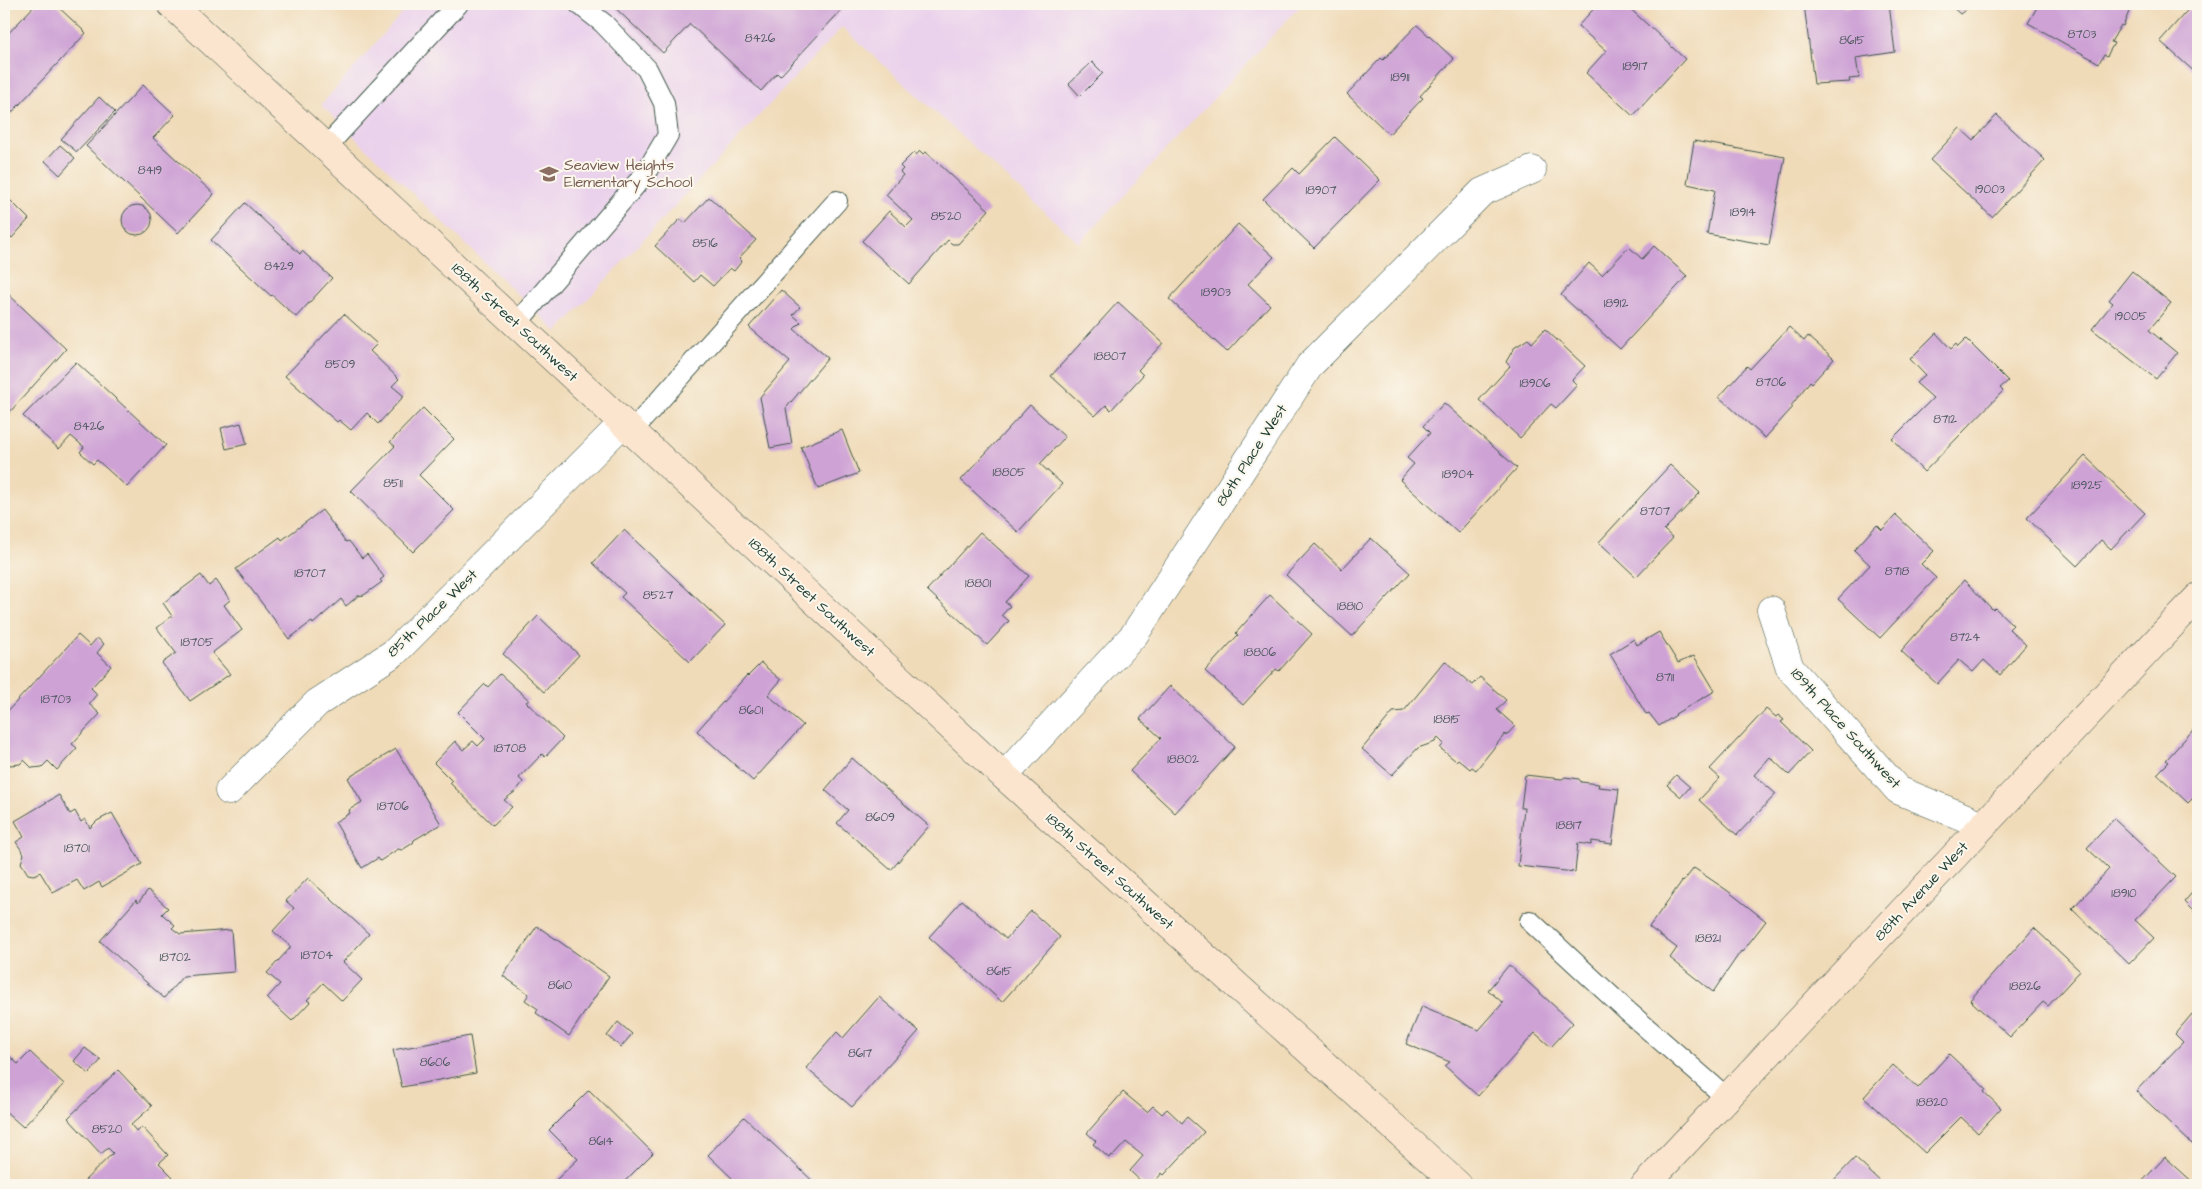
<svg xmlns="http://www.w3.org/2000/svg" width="2202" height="1189" viewBox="0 0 2202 1189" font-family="'Architects Daughter',sans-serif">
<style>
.built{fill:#ead1ec}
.building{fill:#cea2d5}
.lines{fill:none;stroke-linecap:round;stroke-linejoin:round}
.lane-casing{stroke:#3e5548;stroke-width:22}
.street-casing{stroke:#3e5548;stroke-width:29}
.secondary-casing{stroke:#3e5548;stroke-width:29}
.lane{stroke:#fff;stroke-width:20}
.street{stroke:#fff;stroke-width:28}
.secondary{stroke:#fbe5cf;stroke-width:28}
.labels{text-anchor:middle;stroke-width:4;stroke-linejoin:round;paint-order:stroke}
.number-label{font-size:12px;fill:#4b565c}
.education-label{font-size:15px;fill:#785e54;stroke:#fbf7ec;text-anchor:start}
.street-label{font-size:15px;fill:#1f3d34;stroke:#fbf7ec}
</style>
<rect width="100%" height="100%" fill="#fbf7ec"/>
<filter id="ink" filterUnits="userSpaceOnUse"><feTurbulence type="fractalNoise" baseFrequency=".02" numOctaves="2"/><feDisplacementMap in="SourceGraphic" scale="10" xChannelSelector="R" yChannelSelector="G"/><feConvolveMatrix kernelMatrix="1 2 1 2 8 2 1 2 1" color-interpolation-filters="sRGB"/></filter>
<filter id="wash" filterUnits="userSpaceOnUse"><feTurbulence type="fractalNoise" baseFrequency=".0096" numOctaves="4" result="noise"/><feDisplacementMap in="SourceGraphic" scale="20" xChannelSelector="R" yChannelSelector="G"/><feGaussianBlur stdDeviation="1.12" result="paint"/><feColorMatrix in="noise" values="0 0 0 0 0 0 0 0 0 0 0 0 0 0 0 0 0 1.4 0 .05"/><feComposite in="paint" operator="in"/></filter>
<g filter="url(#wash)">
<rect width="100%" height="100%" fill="#f0dbb9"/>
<path class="built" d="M410 4H1302L1079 243 842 27 557 332 321 105Z"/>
<g id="blocks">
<path class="building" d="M36 4H55L86 33 4 121V38Z
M611 4H847L780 76 777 73 761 91 690 24 663 53Z
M1598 4H1625L1685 59 1633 116 1586 73 1606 51 1578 26Z
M1804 4H1843V7H1849V4H1889L1895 52 1856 58 1859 78 1849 79 1850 82 1814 84Z
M1949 4H1971L1972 5 1960 14Z
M2039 4H2125L2131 7 2123 26 2121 25 2111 42 2114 43 2107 56 2104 54 2099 63 2028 23Z
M2193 4H2198V72L2197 74 2160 41Z
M1417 25 1454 59 1420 96 1423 98 1389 134 1347 94 1381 58 1383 60Z
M1092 62 1103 73 1080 96 1069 84Z
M143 85 175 115 153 138 214 194 178 233 86 146Z
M99 97 115 112 77 152 61 139Z
M1997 115 2045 160 1992 217 1930 160 1960 128 1973 140Z
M1335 137 1380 180 1314 248 1263 199 1293 168 1299 174Z
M1694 141 1785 157 1769 245 1707 234 1715 190 1687 184Z
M60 145 75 158 60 175 45 161Z
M920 151 923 154 926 152 989 210 958 244H952L948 240 909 284 862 241 889 211 906 227 913 220 886 195 903 175 900 172 903 169 900 166 914 152 916 155Z
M709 197 756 240 739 258 742 261 734 271 730 268 713 286 700 275 694 282 655 246 680 219 685 223Z
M10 200 29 219 12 238 4 231V207Z
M245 203 300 254 302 251 332 278 296 317 272 295 271 296 211 240Z
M122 220a15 15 0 1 1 30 0a15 15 0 1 1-30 0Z
M1238 224 1274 257 1248 284 1270 305 1227 352 1169 299Z
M1654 246 1687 276 1620 349 1561 295 1589 263 1602 275 1629 247 1642 259Z
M2132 271 2171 303 2149 330 2177 353 2156 379 2092 329 2113 303 2109 300Z
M4 290 66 349 9 413 4 409Z
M781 290 800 307 793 315 801 322 794 329 828 358 786 408 792 444 770 448 760 397 790 362 749 327Z
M1118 302 1163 343 1138 370 1143 375 1111 410 1106 405 1095 416 1051 376Z
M344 314 377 344 370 351 399 379 392 386 404 396 378 424 367 413 351 430 339 420 337 422 285 376Z
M1789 327 1804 341 1808 336 1834 359 1812 383 1810 381 1791 406 1793 407 1765 438 1719 397 1747 366 1750 369Z
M1545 329 1585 366 1572 380 1577 385 1556 408 1551 404 1520 438 1479 400 1510 366 1506 362 1514 348 1528 339 1532 343Z
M1936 333 1951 349 1956 344 1958 347 1966 339 2008 381 2000 388 2003 391 1924 472 1892 439 1933 398 1916 383 1925 375 1910 359Z
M76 362 166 445 127 487 97 460 93 464 80 452 84 447 71 436 59 449 23 416Z
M1444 403 1517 468 1458 533 1400 480 1414 464 1407 458 1430 433 1423 426Z
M1030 405 1065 437 1040 464 1062 484 1018 532 961 480Z
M423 408 454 439 419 475 454 510 413 552 351 491 395 446 390 442Z
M241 423 247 444 226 449 221 428Z
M842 430 859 473 818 489 801 447Z
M2085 456 2145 513 2111 549 2101 540 2077 566 2027 518Z
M1670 465 1700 493 1664 530 1673 538 1636 577 1599 542Z
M322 510 346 542 349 541 362 558 367 554 384 577 380 580 382 582 364 595 358 596 346 606 341 599 313 624 312 622 307 625 289 639 236 569 280 537 282 540Z
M1896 515 1934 551 1921 564 1936 578 1880 638 1838 599 1870 565 1854 550 1877 525 1882 530Z
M624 530 725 625 690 662 621 597 625 593 593 563Z
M980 532 1029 576 1005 602 1010 606 1002 615 1009 621 987 645 927 590Z
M1371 538 1410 573 1352 636 1286 575 1315 544 1342 569Z
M201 575 209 586 216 580 230 600 224 605 242 630 212 653 230 674 190 701 162 663 176 653 157 628 172 616 163 603Z
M1964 580 1993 610 1995 608 2013 625 2009 629 2026 645 2000 675 1984 660 1973 672 1959 660 1937 684 1901 651Z
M1270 595 1312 634 1279 671 1276 669 1243 705 1205 671 1238 635 1236 633Z
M538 616 579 655 544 692 503 654Z
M1659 632 1678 663 1694 656 1715 691 1675 714 1676 715 1659 726 1649 713 1646 714 1610 654 1634 639 1637 645Z
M78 635 90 646 97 638 104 644 97 653 111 666 91 688 97 694 89 704 100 714 72 744 77 748 57 770 48 761 42 767 32 768 24 760 20 764 10 765 6 761 4 763V715Z
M1445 661 1472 685 1480 677 1506 700 1497 710 1515 726 1506 736 1505 734 1476 770 1472 767 1470 769 1458 759 1456 761 1440 748 1444 744 1438 738 1435 742 1418 748 1392 775 1362 749 1393 712 1404 711Z
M761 663 781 680 768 695 803 725 753 781 697 731 747 675 748 676Z
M500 674 529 700 526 702 563 738 545 757 542 754 519 778 523 782 516 791 504 800 512 807 493 825 450 783 452 781 434 763 455 741 463 750 473 741 478 746 485 739 458 712 485 684 488 687Z
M1170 686 1235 747 1175 813 1130 771 1161 738 1140 719Z
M1766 709 1776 717 1778 715 1784 720 1781 722 1811 751 1789 775 1770 757 1754 775 1776 794 1737 835 1699 800 1720 778 1710 769Z
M2193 730 2198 735V800L2195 796 2188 803 2157 774 2169 762 2166 760Z
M396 749 441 824 414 840 413 843 402 850 398 849 380 861 378 858 362 868 335 822 350 813 349 810 362 802 348 778Z
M852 758 929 826 891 870 837 823 848 810 825 790Z
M1525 775 1562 779 1565 777 1579 779 1581 782 1599 784 1598 787 1619 789 1612 844 1592 841 1591 845 1578 843 1575 872 1518 866 1524 808H1521Z
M1676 775 1690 787 1681 797 1667 785Z
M59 795 70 814 75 811 81 822 85 819 90 828 97 821 112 813 142 864 102 887 99 882 84 891 77 880 53 893 40 872 34 875 28 874 21 863 24 854 16 842 24 837 15 821Z
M2114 819 2176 877 2135 920 2154 938 2129 964 2072 909 2109 869 2087 848Z
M1694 868 1728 891 1766 921 1742 952 1741 951 1713 992 1670 958 1677 948 1649 927 1682 881 1683 882Z
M308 878 369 934 343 962 362 980 342 1001 323 983 307 1000 310 1002 292 1021 267 998 280 984 267 973 291 947 273 931 294 908 286 901Z
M2198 886V916L2184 902Z
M148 890 168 908 162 914 175 925 172 928 180 934 231 930 234 972 183 976 164 998 100 941 136 900 138 903Z
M962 900 1006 939 1031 911 1060 937 1002 1002 929 937Z
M537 926 609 976 569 1036 536 1013 538 1009 525 1000 529 994 503 976Z
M2034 928 2080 971 2048 1006 2043 1002 2010 1037 1970 1000Z
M1509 965 1573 1023 1551 1047 1535 1033 1478 1096 1445 1066 1450 1062 1406 1044 1422 1006 1479 1030 1503 1003 1488 990Z
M879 997 919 1031 852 1107 806 1068 837 1032 843 1038Z
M2192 1014 2198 1019V1145L2195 1142 2192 1144 2136 1091 2183 1042 2175 1034Z
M618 1022 632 1034 621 1047 607 1036Z
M470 1036 476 1073 402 1087 393 1050Z
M85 1048 101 1060 89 1074 74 1061Z
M4 1051 18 1064 30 1052 64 1084 23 1127 4 1110Z
M1949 1054 1986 1089 1984 1092 2001 1108 1978 1133 1961 1117 1925 1153 1864 1097 1893 1065 1918 1088Z
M118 1070 152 1106 131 1125 137 1132 142 1127 168 1155 159 1163 173 1177 164 1185H80L113 1153 108 1148 101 1154 68 1118Z
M589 1090 653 1153 621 1185H562L556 1180 578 1159 549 1130Z
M1123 1092 1147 1112 1153 1106 1162 1114 1167 1109 1182 1123 1187 1117 1204 1132 1164 1175 1162 1173 1152 1185H1145L1130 1171 1143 1156 1126 1142 1113 1156 1111 1155 1109 1158 1093 1144 1096 1141 1087 1133Z
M744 1117 817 1185H736L733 1183 735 1181 708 1155Z
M2165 1157 2196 1185H2139Z
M1855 1158 1884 1185H1829Z"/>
</g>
</g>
<g filter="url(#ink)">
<use href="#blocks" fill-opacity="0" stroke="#3e5548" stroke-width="1"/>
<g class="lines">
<g class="lane-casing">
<path id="lane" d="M326 147 458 4
M516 324 645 174 668 135 664 103 647 69 603 23 579 4
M632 431 837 201
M1530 921 1626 1010 1727 1098"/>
</g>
<g class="street-casing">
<path id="street" d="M1771 610 1790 668 1898 790 1983 825
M1004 776 1134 635 1310 365 1482 192 1532 170
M229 791 317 703 395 652 623 423"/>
</g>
<g class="secondary-casing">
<path id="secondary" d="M171 4 1004 776 1458 1185
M1645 1185 2198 597"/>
</g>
<use href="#lane" class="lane"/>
<use href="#street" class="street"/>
<use href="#secondary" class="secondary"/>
</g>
</g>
<defs>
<g id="school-bare" transform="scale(1.5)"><path d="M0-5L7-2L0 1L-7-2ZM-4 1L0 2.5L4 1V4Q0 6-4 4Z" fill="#8d6e63" stroke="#fbf7ec" stroke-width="2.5" paint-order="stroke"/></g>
</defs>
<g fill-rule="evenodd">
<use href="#school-bare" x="549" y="174"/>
</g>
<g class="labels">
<g class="number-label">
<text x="2082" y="38">8703</text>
<text x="760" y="42">8426</text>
<text x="1852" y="44">8615</text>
<text x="1635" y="70">18917</text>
<text x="1400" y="81">18911</text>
<text x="150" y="174">8419</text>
<text x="1990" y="193">19003</text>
<text x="1321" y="194">18907</text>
<text x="1743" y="216">18914</text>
<text x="946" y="220">8520</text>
<text x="705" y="247">8516</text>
<text x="279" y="270">8429</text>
<text x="1216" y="296">18903</text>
<text x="1616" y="307">18912</text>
<text x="2131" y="320">19005</text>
<text x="1110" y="360">18807</text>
<text x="340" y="368">8509</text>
<text x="1771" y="386">8706</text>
<text x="1535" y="387">18906</text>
<text x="1945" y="423">8712</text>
<text x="89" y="430">8426</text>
<text x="1009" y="476">18805</text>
<text x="1458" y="478">18904</text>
<text x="393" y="487">8511</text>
<text x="2087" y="489">18925</text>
<text x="1655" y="515">8707</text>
<text x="1897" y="575">8718</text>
<text x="310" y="577">18707</text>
<text x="978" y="587">18801</text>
<text x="658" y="599">8527</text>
<text x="1350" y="610">18810</text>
<text x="1965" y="641">8724</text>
<text x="197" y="646">18705</text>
<text x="1260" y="656">18806</text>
<text x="1665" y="681">8711</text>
<text x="56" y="703">18703</text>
<text x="751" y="714">8601</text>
<text x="1447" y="723">18815</text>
<text x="510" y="752">18708</text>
<text x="1183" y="763">18802</text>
<text x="393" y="810">18706</text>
<text x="880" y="821">8609</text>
<text x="1569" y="829">18817</text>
<text x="77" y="852">18701</text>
<text x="2124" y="897">18910</text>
<text x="1708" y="942">18821</text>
<text x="317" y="959">18704</text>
<text x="175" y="961">18702</text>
<text x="999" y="975">8615</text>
<text x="560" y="989">8610</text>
<text x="2025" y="990">18826</text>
<text x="860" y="1057">8617</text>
<text x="435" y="1066">8606</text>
<text x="1932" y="1106">18820</text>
<text x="107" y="1133">8520</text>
<text x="601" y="1145">8614</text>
</g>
<g class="education-label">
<text x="564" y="170">Seaview Heights<tspan x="564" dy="17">Elementary School</tspan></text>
</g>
<g class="street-label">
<text transform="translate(515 322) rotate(43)" y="5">188th Street Southwest</text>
<text transform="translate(1251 455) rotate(-57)" y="5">86th Place West</text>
<text transform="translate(812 597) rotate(43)" y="5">188th Street Southwest</text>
<text transform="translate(432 613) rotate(-44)" y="5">85th Place West</text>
<text transform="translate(1846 728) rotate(48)" y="5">189th Place Southwest</text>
<text transform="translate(1110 871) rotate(42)" y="5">188th Street Southwest</text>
<text transform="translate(1921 891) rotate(-47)" y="5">88th Avenue West</text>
</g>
</g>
<rect width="2202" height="1189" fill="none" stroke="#fbf7ec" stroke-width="20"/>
</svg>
